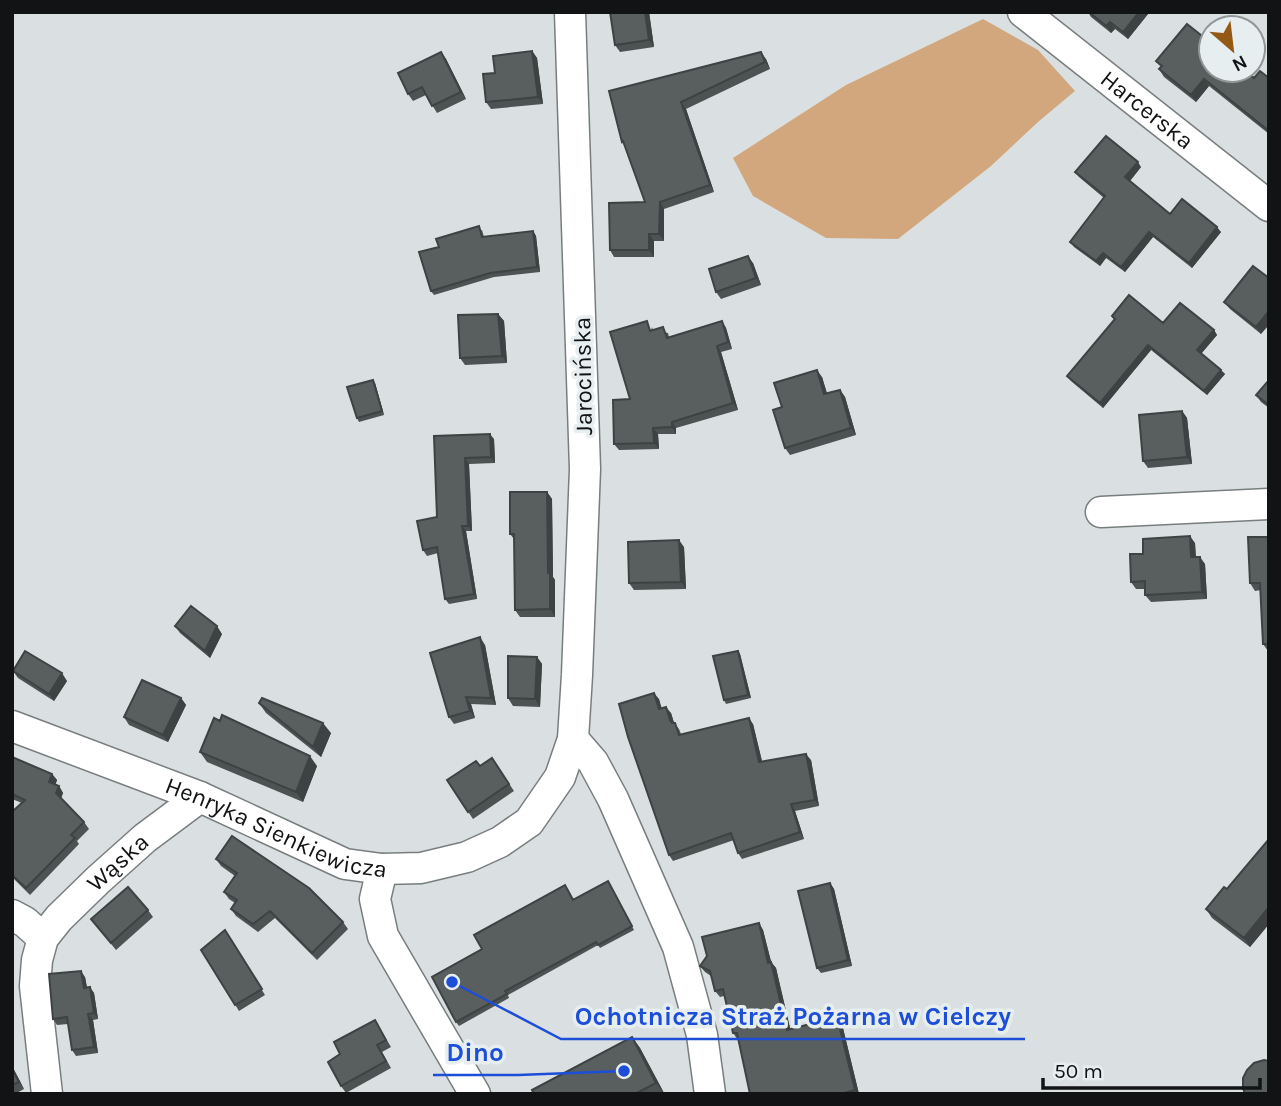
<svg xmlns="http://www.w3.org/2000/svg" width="1281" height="1106" viewBox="0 0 1281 1106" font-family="Karla,sans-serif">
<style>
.green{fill:#d2a77d}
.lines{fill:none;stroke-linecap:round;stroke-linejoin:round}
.street-casing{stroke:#787e7e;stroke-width:33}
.street{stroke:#fff;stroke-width:30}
.wall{fill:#4d5252}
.shaded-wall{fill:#3e4242}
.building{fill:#595f5f;stroke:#3e4242;stroke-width:2}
.labels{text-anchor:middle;stroke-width:7;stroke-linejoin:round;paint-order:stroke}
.street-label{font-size:24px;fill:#111314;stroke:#e7eeef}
.leader{fill:none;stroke:#1d4ed8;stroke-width:2.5}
.callout-dot{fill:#1d4ed8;stroke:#e7eeef;stroke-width:2.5}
.callout-label{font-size:26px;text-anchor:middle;font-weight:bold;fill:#1d4ed8;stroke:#e7eeef;stroke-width:7;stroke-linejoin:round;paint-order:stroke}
</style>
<rect width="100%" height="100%" fill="#dae0e1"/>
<path class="green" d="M983 19 1038 50 1075 91 1038 122 991 166 898 239 826 238 753 196 733 158 846 85Z"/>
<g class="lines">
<g class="street-casing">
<g id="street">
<path id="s1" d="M1023 12 1269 206"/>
<path d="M1101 512 1269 504"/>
<path id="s2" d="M12 726 200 797 345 864 382 869 421 868 467 857 500 842 529 822 560 777 573 739 577 675 585 469 570 12"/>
<path d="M573 739 593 762 613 799 678 947 702 1035 710 1094"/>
<path d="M382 869 375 899 383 936 475 1094"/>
<path d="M12 915 25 922 43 938"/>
<path id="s3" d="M47 1094 35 986 37 960 43 938 59 918 98 880 145 838 200 797"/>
</g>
</g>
<use href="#street" class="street"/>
</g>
<path class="wall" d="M610 12H649L654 47 620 52 615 45Z
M1088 12H1146L1148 14 1128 39 1115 29 1111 33 1091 17Z
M532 51 537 58 543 104 491 109 486 102 495 73Z
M441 52 446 59 466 99 437 113 426 95 413 101 408 94Z
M766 59 770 69 686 109 714 192 664 209V241H654V257H614L610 250 645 202 625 146 622 142 609 91Z
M1156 61 1254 78H1269V134L1209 86 1196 102 1164 77 1159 69 1161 67Z
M1141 167 1130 181 1170 214 1221 232 1192 268 1153 237 1125 272 1106 258 1100 266 1074 247 1070 242 1104 198 1079 177 1075 172Z
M482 230 484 237 533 231 536 236 540 272 494 277 434 295 431 291 439 247Z
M753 263 761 285 721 299 716 292Z
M1269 278 1261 334 1230 309 1224 302Z
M498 314 504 321 507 363 465 365 460 358Z
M1112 316 1214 330 1217 335 1201 354 1225 374 1207 395 1151 350 1103 408 1071 381 1067 376 1114 320Z
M722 321 726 328 732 349 721 352 738 410 676 428V434H658L659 449 619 450 614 444 630 399 652 327 653 330 668 333 669 337Z
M822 377 827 393 840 390 845 397 856 435 790 455 785 448 782 407Z
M1269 380V408L1261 402 1256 395Z
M375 383 384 415 359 422 357 418Z
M1182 411 1187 418 1192 464 1148 468 1143 461Z
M434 436 494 439 495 463 469 464 472 531H466L477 599 449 604 445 599 438 553 427 556 423 550 437 517Z
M547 492 552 499 553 577 555 580V617H520L515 610 514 539 510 534Z
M1269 537V651H1268L1263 644 1261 590 1255 591 1250 583Z
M1195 543 1196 557 1205 564 1207 599 1151 602 1145 595V589H1136L1131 582 1143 554Z
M684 547 686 589 634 590 629 583Z
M175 626 222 634 210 658 180 633Z
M485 645 496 705 471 704 475 718 454 724 449 717Z
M740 654 751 698 726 704 724 700Z
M537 657 542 664 540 707 513 706 508 698Z
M13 671 67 681 54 701 18 678Z
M181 698 186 705 168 742 129 725 124 717Z
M659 699 661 708 671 713 674 723 679 729 681 734 753 724 762 762 811 760 819 806 795 811 804 839 742 859 738 853 734 840 673 861 669 855Z
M259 703 331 733 321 757 266 713Z
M200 752 317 766 303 802 207 762Z
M12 757 52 774 57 780 55 785 59 786 63 793 61 799 84 822 89 829 77 841 79 844 30 895 12 877V812L22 803 12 799Z
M492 758 514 791 473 819 447 780 480 766Z
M1269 839V924L1250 947 1212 918 1206 909 1227 889Z
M216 859 343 922 348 929 317 960 275 918 258 932 236 916 231 909 235 903 229 899 224 892 235 876 221 866Z
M608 881 634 930 600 948 598 945 508 995 509 998 459 1026 456 1022 482 949 568 889 574 900Z
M830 883 834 889 852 966 821 973 817 968Z
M148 910 153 917 116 950 91 919Z
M759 923 763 930 771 962 776 968 790 1029 837 1017 842 1024 859 1094H750L738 1040 733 1033 724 996 720 997 715 991 711 976 705 972 700 966Z
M225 930 265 995 239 1011 201 950Z
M85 977 87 987 94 993 98 1019 93 1020 98 1053 76 1056 72 1050 68 1024 57 1025 53 1019Z
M375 1020 391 1047 382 1052 391 1068 346 1093 341 1086 340 1054Z
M632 1037 640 1048 664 1093 534 1094Z
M12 1066 24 1089 15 1094H12Z"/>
<path class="shaded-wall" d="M645 12H649L654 47 649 40Z
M1139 12H1146L1148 14 1128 39 1123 32Z
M1110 22 1115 29 1111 33 1106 26Z
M532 51 537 58 543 104 538 97Z
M441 52 446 59 466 99 461 92Z
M761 52 766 59 770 69 765 62Z
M1204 79 1209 86 1196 102 1191 95Z
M681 102 686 109 714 192 710 185Z
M1138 162 1141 167 1129 182 1125 177Z
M660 202 664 209V241L659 234Z
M1217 227 1221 232 1192 268 1189 263Z
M533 231 536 236 540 272 537 267Z
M1149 232 1153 237 1125 272 1121 267Z
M649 234 654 241V257L649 250Z
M1103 253 1106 258 1100 266 1096 261Z
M748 256 753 263 761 285 756 278Z
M1269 311V325L1261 334 1256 327Z
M498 314 504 321 507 363 502 356Z
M722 321 726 328 732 349 728 342Z
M1214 330 1217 335 1200 355 1197 350Z
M1148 345 1151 350 1103 408 1100 403Z
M717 346 721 352 738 410 733 403Z
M817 370 822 377 829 401 824 394Z
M1221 370 1225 374 1207 395 1204 391Z
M373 380 375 383 384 415 382 411Z
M840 390 845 397 856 435 851 428Z
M1182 411 1187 418 1192 464 1187 457Z
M672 422 676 428V434L672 427Z
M653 428 658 434 659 449 654 443Z
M490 434 494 439 495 463 491 457Z
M465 458 469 464 472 531 468 526Z
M547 492 552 499 553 577 555 580V617L550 609 548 573Z
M462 526 466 531 477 599 474 594Z
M1190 536 1195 543 1196 564 1191 557Z
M679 540 684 547 686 589 681 582Z
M1200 557 1205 564 1207 599 1202 592Z
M217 626 222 634 210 658 205 651Z
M480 637 485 645 496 705 491 698Z
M738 651 740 654 751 698 748 695Z
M537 657 542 664 540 707 535 699Z
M62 673 67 681 54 701 49 694Z
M654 693 659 699 664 716 659 709Z
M466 697 471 704 475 718 470 711Z
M181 698 186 705 168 742 163 735Z
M666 707 671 713 675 726 670 720Z
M749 718 753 724 764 769 759 762Z
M323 723 331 733 321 757 313 747Z
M806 754 811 760 819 806 815 800Z
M310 756 317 766 303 802 296 792Z
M52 774 57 780 54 789 49 782Z
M59 786 63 793 60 800 56 793Z
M791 804 795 811 804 839 800 832Z
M830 883 834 889 852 966 848 960Z
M1269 907V924L1250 947 1244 938Z
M759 923 763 930 773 969 768 963Z
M771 962 776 968 792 1036 787 1030Z
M81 971 85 977 88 994 84 988Z
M90 987 94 993 98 1019 94 1013Z
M88 1014 93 1020 98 1053 94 1047Z
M837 1017 842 1024 859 1094H857L855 1090Z
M632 1037 640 1048 664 1093 656 1083Z
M12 1066 24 1089 19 1082 12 1069Z"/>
<path class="building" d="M610 12H645L649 40 615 45Z
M1089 12H1139L1123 32 1110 22 1106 26Z
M1187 24 1211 43V70H1244L1254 78 1260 71 1269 78V131L1204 79 1191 95 1159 69 1162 66 1156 61Z
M532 51 538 97 486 102 483 74 495 73 493 56Z
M441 52 461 92 432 106 422 87 408 94 398 73Z
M761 52 765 62 681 102 710 185 660 202 659 234H649V250H610L609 203 645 202 623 141 622 142 609 91Z
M1106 136 1138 162 1125 177 1170 214 1182 199 1217 227 1189 263 1149 232 1121 267 1103 253 1096 261 1070 242 1105 196 1075 172Z
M479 226 482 237 533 231 537 267 490 273 431 291 419 252 439 247 436 239Z
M748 256 756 278 716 292 709 269Z
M1253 266 1269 278V311L1256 327 1224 302Z
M1129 295 1163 323 1180 303 1214 330 1197 350 1221 370 1204 391 1148 345 1100 403 1067 376 1115 319 1112 316Z
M498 314 502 356 460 358 458 315Z
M647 321 650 331 663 327 667 338 722 321 728 342 717 346 733 403 672 422V427L653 428 654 443 614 444 613 400 630 399 610 332Z
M817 370 824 394 840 390 851 428 785 448 773 410 782 407 774 383Z
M373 380 382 411 357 418 347 387Z
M1269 380V405L1256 395Z
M1182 411 1187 457 1143 461 1139 415Z
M490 434 491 457 465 458 468 526H462L474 594 445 599 437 547 423 550 417 521 437 517 434 436Z
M510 492H547L548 573H550V609L515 610 514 534H510Z
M1190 536 1191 557H1200L1202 592 1145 595V581L1131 582 1130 554H1143V539Z
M1248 537H1269V644H1263L1260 583H1250Z
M679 540 681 582 629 583 628 542Z
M191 606 217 626 205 651 175 626Z
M480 637 491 698 466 697 470 711 449 717 430 653Z
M25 651 62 673 49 694 13 671Z
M738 651 748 695 724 700 713 656Z
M508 656 537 657 535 699 508 698Z
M142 680 181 698 163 735 124 717Z
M654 693 659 709 666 707 670 720 672 723H675L679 735 749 718 759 762 806 754 815 800 791 804 800 832 738 853 731 833 669 855 628 737 619 704Z
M262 698 323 723 313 747 259 703Z
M222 715 310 756 296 792 200 752 214 718 220 721Z
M12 757 52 774 49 782 59 786 56 793 84 822 71 835 75 838 26 888 12 875V812L25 800 12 794Z
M492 758 509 784 468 812 447 780 476 761 480 766Z
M232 836 309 888 343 922 312 953 270 911 253 924 231 909 237 900 224 892 237 873 216 859Z
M1269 839V907L1244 938 1206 909 1224 887 1227 889Z
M608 881 632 926 598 945 596 942 505 991 507 994 456 1022 432 977 482 949 474 935 565 885 573 900Z
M830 883 848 960 817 968 798 891Z
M128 887 148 910 111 943 91 919Z
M759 923 768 963 771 962 787 1030 837 1017 855 1090 841 1094H750L737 1033H733L723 989 715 991 710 971 700 966 707 956 702 937Z
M225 930 262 989 235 1005 201 950Z
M81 971 84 988 90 987 94 1013 88 1014 94 1047 72 1050 67 1017 53 1019 49 974Z
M375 1020 386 1040 377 1045 386 1061 341 1086 328 1062 340 1054 334 1042Z
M632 1037 656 1083 635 1094H534L532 1090Z
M1264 1060 1269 1061V1094H1245L1243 1088V1078L1247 1070 1254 1063Z
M12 1069 19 1082 12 1085Z"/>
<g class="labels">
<g class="street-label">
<text dy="8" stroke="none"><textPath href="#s1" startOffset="158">Harcerska</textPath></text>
<text transform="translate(583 376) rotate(-91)" y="8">Jarocińska</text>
<text dy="8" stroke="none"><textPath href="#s2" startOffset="284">Henryka Sienkiewicza</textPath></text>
<text dy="8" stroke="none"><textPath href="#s3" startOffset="264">Wąska</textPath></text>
</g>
</g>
<path class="leader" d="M452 982L561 1039H1025M624 1071L518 1075H433"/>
<g class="callout-dot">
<circle cx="452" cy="982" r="7"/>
<circle cx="624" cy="1071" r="7"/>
</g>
<g class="callout-label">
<text x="793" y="1025">Ochotnicza Straż Pożarna w Cielczy</text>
<text x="475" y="1061">Dino</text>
</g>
<rect width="1281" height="1106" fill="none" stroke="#111314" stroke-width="28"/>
<g transform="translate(1232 49) rotate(152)"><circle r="33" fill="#e7eeef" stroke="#919697" stroke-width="2"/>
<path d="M0-5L12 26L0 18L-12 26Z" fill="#925a14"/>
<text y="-10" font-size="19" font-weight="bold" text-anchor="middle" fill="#111314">N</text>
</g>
<path d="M1043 1078v10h217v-10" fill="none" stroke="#111314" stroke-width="3.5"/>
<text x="1054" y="1078" font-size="21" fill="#111314" stroke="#e7eeef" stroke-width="5" paint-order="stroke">50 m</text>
</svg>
